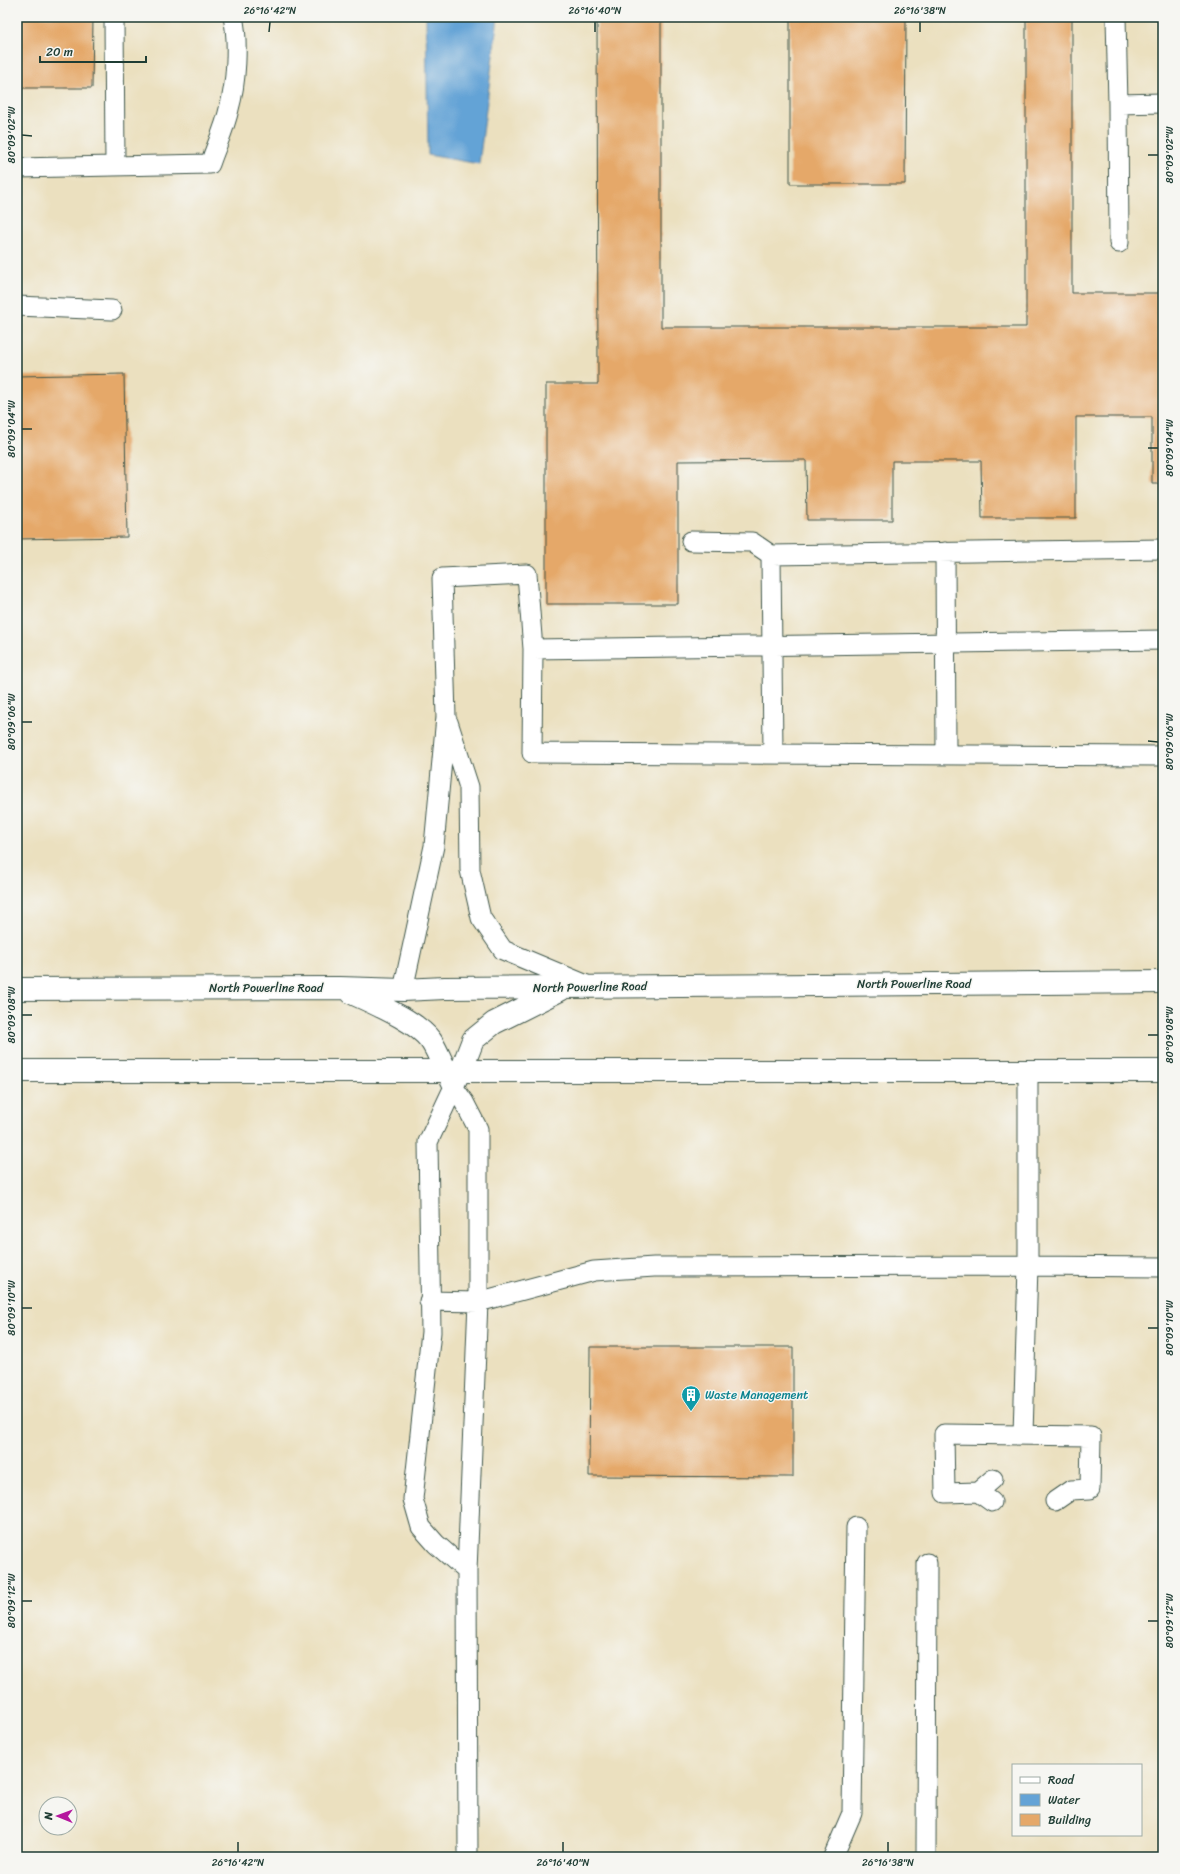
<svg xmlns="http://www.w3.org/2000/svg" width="1180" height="1874" viewBox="0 0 1180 1874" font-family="Sriracha,sans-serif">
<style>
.water{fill:#64a3d6;stroke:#427085}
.building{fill:#e5a869}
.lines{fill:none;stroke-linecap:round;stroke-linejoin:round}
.lane-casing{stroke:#3e5549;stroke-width:21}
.secondary-casing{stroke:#3e5549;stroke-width:24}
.lane{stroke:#fff;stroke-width:19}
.secondary{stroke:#fff;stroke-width:22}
.ticks{fill:none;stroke:#1f3d34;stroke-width:1.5}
.labels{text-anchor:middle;stroke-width:3;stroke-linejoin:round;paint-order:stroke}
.street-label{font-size:12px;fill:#1f3d34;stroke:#f6f6f2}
.culture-label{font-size:12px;fill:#0d838f;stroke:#f6f6f2;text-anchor:start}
.neatline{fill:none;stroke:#1f3d34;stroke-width:1.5}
.ticks-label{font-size:10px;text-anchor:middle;fill:#1f3d34}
</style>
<rect width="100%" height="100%" fill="#f6f6f2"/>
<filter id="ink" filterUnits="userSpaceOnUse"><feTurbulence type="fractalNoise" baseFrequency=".025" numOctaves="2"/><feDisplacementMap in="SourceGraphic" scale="8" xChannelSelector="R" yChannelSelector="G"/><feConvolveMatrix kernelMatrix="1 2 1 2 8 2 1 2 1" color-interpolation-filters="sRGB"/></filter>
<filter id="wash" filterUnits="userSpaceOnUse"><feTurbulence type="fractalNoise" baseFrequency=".012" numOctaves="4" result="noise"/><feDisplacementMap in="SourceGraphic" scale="16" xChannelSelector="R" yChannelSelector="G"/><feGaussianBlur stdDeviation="0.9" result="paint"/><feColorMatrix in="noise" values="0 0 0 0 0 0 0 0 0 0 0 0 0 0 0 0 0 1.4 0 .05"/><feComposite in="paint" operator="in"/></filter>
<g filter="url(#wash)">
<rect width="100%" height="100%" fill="#ebe0bf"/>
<path class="water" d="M426 17H498L479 164 428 155Z"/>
<g id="blocks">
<path class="building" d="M17 17H93L92 88H17Z
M597 17H661V327H1026V17H1072V293H1163V484H1152V417H1076V518H982L981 461H892V520H807L806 460 678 461V604H546V384H598Z
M790 17H906L905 184H790Z
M124 374 127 537 17 539V376Z
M590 1347H793V1477L589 1476Z"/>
</g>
</g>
<g filter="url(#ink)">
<use href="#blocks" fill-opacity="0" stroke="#3e5549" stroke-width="1"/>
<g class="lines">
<g class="lane-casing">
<path id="lane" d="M114 17 115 166
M1116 17 1118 104 1163 103
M1118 104 1119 243
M17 168 210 164C216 146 225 128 229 109 236 84 239 42 233 17
M17 306 112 310
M691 541 752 542 771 555
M945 552 946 754
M533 649 1163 640
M448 722 469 787 470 870 481 918 503 950 589 986
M773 754 771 555 1163 549
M403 990 434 846 446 717 442 578 527 574 533 649 532 753 1163 756
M446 1071 454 1088 464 1102 478 1129V1302L467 1571 468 1857
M458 1078 428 1142 431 1332 413 1499 421 1527 436 1544 467 1571
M429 1301 478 1302 594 1271 654 1267 1028 1266V1071
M1023 1434 1028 1266 1163 1267
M993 1479 978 1492 945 1493 944 1434 1091 1436 1090 1489 1071 1490 1055 1501
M978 1492 992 1502
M833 1857 852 1813 856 1527
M926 1857 927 1563"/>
</g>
<g class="secondary-casing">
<path id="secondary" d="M17 989 340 988 403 990 445 988 1163 982
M352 993C373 1003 417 1021 431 1041 437 1050 441 1061 446 1071
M17 1071H1163
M461 1071 473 1040 494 1023 560 990"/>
</g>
<use href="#lane" class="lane"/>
<use href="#secondary" class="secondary"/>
</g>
</g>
<path class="ticks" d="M269 32 270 22M595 32V22M920 32V22M22 135 32 136M1148 155H1158M22 429H32M1148 448H1158M22 722H32M1148 741 1158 742M22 1015H32M1148 1035H1158M22 1308H32M1148 1328H1158M22 1601H32M1148 1621H1158M238 1852V1842M563 1852V1842M888 1852V1842"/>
<defs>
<g id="building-pin" transform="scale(1)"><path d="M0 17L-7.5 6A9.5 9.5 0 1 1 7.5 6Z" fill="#0f9aa8" stroke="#f6f6f2"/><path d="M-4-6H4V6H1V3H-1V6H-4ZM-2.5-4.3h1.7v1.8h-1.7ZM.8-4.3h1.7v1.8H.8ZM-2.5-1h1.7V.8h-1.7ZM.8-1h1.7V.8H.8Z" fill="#fff"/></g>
</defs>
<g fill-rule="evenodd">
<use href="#building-pin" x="691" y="1395"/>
</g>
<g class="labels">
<g class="street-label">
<text x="914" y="988">North Powerline Road</text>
<text transform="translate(590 987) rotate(-1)" y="4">North Powerline Road</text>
<text x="266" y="992">North Powerline Road</text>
</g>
<g class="culture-label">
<text x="705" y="1399">Waste Management</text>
</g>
</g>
<rect width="1180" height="1874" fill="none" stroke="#f6f6f2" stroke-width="44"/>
<rect x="1012" y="1764" width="130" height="72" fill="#f6f6f2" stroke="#a0aca6"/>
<rect x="1020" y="1777" width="20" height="6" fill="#ffffff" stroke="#a0aca6"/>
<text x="1048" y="1784" font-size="12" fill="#1f3d34">Road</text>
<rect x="1020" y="1794" width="20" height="12" fill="#64a3d6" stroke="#a0aca6"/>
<text x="1048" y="1804" font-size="12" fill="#1f3d34">Water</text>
<rect x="1020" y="1814" width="20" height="12" fill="#e5a869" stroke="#a0aca6"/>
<text x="1048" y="1824" font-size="12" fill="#1f3d34">Building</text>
<g transform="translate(58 1816) rotate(271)"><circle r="19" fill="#f6f6f2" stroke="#a0aca6"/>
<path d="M0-3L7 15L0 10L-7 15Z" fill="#b5179e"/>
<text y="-6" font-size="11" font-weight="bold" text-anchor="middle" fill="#1f3d34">N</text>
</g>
<path d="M40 56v6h106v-6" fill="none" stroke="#1f3d34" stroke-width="2"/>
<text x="46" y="56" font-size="12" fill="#1f3d34" stroke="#f6f6f2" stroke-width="3" paint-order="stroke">20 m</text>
<rect x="22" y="22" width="1136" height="1830" class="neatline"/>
<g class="ticks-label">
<text x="270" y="14">26°16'42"N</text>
<text x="595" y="14">26°16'40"N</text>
<text x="920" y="14">26°16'38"N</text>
<text transform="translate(11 135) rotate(-90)" y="4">80°09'02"W</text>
<text transform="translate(1169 155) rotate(-90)" y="4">80°09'02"W</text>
<text transform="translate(11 429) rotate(-90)" y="4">80°09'04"W</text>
<text transform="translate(1169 448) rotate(-90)" y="4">80°09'04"W</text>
<text transform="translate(11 722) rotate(-90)" y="4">80°09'06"W</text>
<text transform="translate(1169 742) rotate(-90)" y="4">80°09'06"W</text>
<text transform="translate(11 1015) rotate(-90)" y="4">80°09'08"W</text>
<text transform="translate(1169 1035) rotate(-90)" y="4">80°09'08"W</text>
<text transform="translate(11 1308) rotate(-90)" y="4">80°09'10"W</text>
<text transform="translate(1169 1328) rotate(-90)" y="4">80°09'10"W</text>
<text transform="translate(11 1601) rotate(-90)" y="4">80°09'12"W</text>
<text transform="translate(1169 1621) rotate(-90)" y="4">80°09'12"W</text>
<text x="238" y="1866">26°16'42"N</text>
<text x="563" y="1866">26°16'40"N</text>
<text x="888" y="1866">26°16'38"N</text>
</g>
</svg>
